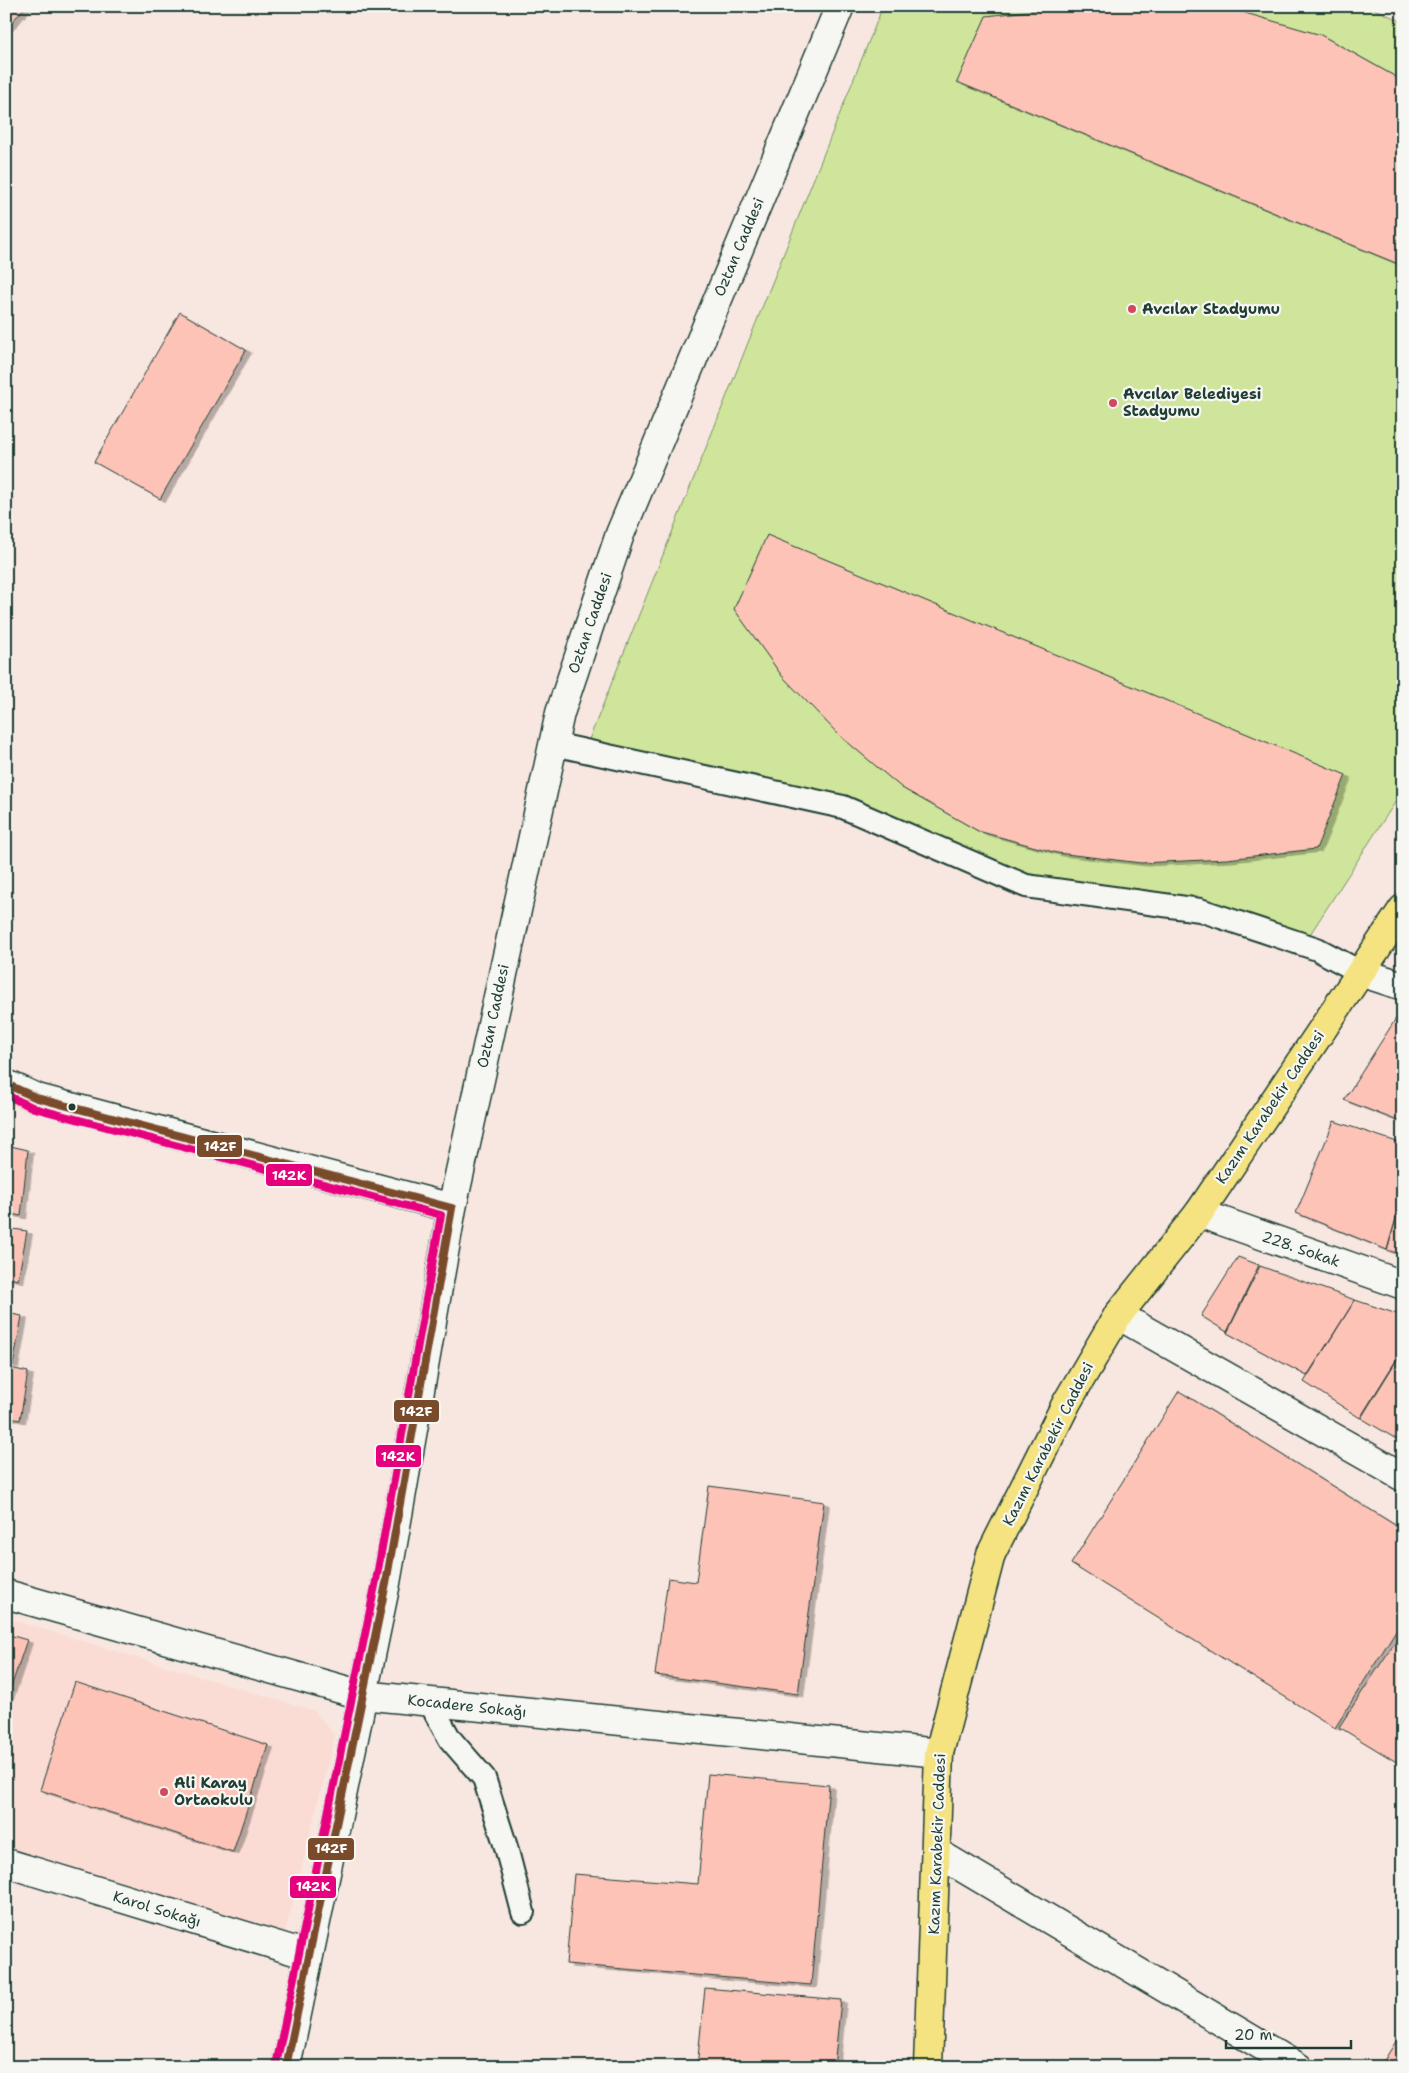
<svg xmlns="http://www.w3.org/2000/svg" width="1409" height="2073" viewBox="0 0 1409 2073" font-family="'Shantell Sans',sans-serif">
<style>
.built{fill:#fadcd4}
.grass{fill:#cfe59b;stroke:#779168}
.building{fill:#fec3b7;stroke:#1f3d34;filter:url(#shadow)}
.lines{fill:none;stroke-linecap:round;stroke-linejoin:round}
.lane-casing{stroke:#1f3d34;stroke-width:26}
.street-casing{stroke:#1f3d34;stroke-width:31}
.primary-casing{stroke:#1f3d34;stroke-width:31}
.lane{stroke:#f6f6f2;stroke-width:22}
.street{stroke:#f6f6f2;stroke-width:28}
.primary{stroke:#f5e382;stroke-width:28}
.bus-1-casing{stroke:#f6f6f2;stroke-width:11}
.bus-2-casing{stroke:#f6f6f2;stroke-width:11}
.bus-1{stroke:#7a4b2a;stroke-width:8}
.bus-2{stroke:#e5007d;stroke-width:8}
.poi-dot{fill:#d1495b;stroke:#f6f6f2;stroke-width:2}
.bus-dot{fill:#1f3d34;stroke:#f6f6f2;stroke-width:2}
.labels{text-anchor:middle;stroke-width:4.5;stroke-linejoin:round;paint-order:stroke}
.street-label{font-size:15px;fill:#1f3d34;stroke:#f6f6f2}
.poi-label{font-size:15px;font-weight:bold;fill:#1f3d34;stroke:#f6f6f2;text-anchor:start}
.line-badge{stroke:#f6f6f2;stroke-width:2}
.badge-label{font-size:14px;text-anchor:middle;font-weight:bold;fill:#fff}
</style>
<defs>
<filter id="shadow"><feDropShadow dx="5.5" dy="3" stdDeviation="0" flood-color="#0004"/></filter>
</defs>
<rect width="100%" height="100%" fill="#f8e7e0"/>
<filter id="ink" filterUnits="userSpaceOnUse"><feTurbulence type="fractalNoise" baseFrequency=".02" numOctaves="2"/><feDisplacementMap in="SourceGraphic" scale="10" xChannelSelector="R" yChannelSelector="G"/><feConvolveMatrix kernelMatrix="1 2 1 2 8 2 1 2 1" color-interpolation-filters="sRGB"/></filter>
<g filter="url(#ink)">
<path class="built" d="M6 1618 315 1711 335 1736 285 1933 6 1848Z"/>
<path class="grass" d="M883 6H1368L1403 22V790L1296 956 1203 904 1027 884 844 804 584 752Z"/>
<path class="building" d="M6 6H26L6 29Z
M1073 6H1186L1242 12 1321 35 1396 77 1403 83V266L957 82 986 16Z
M180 312 246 350 160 499 94 462Z
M767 535 1346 775 1316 849 1227 859 1141 863 1057 853 978 831 902 788 839 735 782 676 734 609Z
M1402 1009H1403V1123L1344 1100Z
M1334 1121 1403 1144V1194L1387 1250 1296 1213Z
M6 1145 28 1150 21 1216 6 1213Z
M1403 1194V1255L1387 1250Z
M6 1228 27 1231 18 1280 6 1277Z
M1238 1257 1259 1265 1227 1332 1201 1316Z
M1260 1266 1355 1300 1307 1376 1227 1333Z
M1355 1300 1403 1316V1349L1360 1418 1304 1382Z
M6 1313 22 1316 13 1365 6 1363Z
M1403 1350V1443L1361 1418Z
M6 1367 28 1372 20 1420 6 1417Z
M1179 1391 1403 1530V1619L1335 1728 1071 1564Z
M709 1486 824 1502 798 1694 655 1675 668 1578 696 1582Z
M1403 1630V1766L1339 1727Z
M6 1634 27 1640 6 1702Z
M75 1682 268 1745 233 1852 40 1790Z
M708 1774 829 1785 811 1985 566 1964 574 1874 698 1884Z
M705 1988 841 2000 834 2067H697Z
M1403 2030V2067H1380Z"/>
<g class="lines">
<g class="lane-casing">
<path id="lane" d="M553 744 843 807 1026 886 1200 910 1317 949 1360 972
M432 1702 436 1714 450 1739 484 1778 506 1847 523 1912"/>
</g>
<g class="street-casing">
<path id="street" d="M1360 972 1403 986
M6 1084 37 1098 452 1208
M1199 1213 1403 1285
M1118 1315 1403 1477
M6 1594 362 1695 939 1753
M936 1852 1298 2067
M6 1863 308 1955
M286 2067 386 1583 452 1208 560 713 620 534 840 6"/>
</g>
<g class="primary-casing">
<path id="primary" d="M928 2067 939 1753 991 1554 1067 1402 1118 1315 1199 1213 1403 909"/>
</g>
<use href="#lane" class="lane"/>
<use href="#street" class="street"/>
<use href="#primary" class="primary"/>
<g class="bus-1-casing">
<path id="bus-1" d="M6 1084 37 1098 452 1208 386 1583 286 2067"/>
</g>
<g class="bus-2-casing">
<path id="bus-2" d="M6 1095 34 1108 441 1215 376 1581 276 2065"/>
</g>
<use href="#bus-1" class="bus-1"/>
<use href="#bus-2" class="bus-2"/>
</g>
</g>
<g class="poi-dot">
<circle cx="1132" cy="309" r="5"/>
<circle cx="1113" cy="403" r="5"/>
<circle cx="164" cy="1792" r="5"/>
</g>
<circle class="bus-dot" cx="72" cy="1107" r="4.5"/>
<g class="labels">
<g class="street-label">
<text transform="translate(739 247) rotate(-67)" y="5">Oztan Caddesi</text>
<text transform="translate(590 623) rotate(-71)" y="5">Oztan Caddesi</text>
<text transform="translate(493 1016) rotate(-78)" y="5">Oztan Caddesi</text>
<text transform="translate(1270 1107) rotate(-56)" y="5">Kazım Karabekir Caddesi</text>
<text transform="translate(1301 1249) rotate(19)" y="5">228. Sokak</text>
<text transform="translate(1048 1444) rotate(-63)" y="5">Kazım Karabekir Caddesi</text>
<text transform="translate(467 1706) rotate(6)" y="5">Kocadere Sokağı</text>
<text transform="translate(937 1844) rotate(-88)" y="5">Kazım Karabekir Caddesi</text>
<text transform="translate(157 1909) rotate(17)" y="5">Karol Sokağı</text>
</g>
<g class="poi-label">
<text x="1142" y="314">Avcılar Stadyumu</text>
<text x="1123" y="399">Avcılar Belediyesi<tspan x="1123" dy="17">Stadyumu</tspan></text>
<text x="174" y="1788">Ali Karay<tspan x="174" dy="17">Ortaokulu</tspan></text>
</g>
</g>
<g class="line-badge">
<rect x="196" y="1134" width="47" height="24" rx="5" fill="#7a4b2a"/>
<rect x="265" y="1163" width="48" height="24" rx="5" fill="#e5007d"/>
<rect x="393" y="1399" width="47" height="24" rx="5" fill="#7a4b2a"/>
<rect x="375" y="1444" width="47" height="24" rx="5" fill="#e5007d"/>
<rect x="307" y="1837" width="48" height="24" rx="5" fill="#7a4b2a"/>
<rect x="289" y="1875" width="48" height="24" rx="5" fill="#e5007d"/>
</g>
<g class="badge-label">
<text x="220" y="1151">142F</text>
<text x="289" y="1180">142K</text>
<text x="416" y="1416">142F</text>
<text x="398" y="1461">142K</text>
<text x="331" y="1853">142F</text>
<text x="313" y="1891">142K</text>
</g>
<rect width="1409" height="2073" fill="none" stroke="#f6f6f2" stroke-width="25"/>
<rect x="12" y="12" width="1384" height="2048" fill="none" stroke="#1f3d34" stroke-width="2" filter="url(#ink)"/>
<path d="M1226 2040v8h125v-8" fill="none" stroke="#1f3d34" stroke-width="2.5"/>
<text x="1234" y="2040" font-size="15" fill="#1f3d34" stroke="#f6f6f2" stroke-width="4" paint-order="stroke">20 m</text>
</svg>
